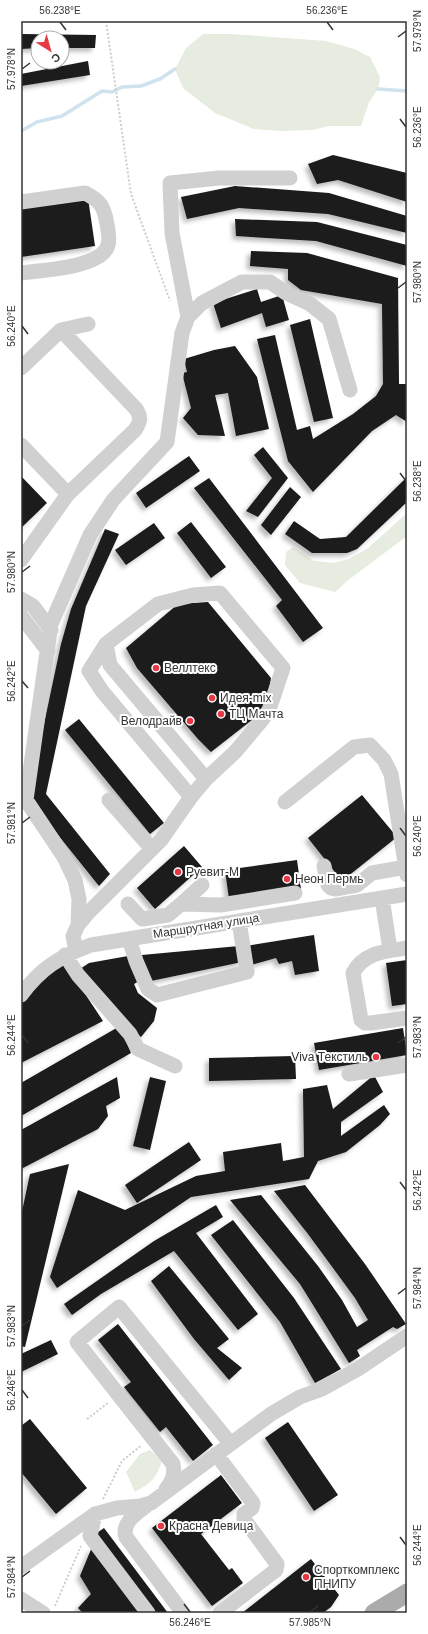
<svg xmlns="http://www.w3.org/2000/svg" width="428" height="1634" viewBox="0 0 428 1634" font-family="Helvetica,sans-serif">
<style>
.green{fill:#e6ecdf}
.lines{fill:none;stroke-linecap:round;stroke-linejoin:round}
.stream{stroke:#cfe2ee;stroke-width:3.5}
.building{fill:#1a1a1a;filter:url(#shadow)}
.path{stroke:#cdcdcd;stroke-width:2;stroke-dasharray:2 2;stroke-linecap:butt}
.minor{stroke:#d0d0d0;stroke-width:15}
.major{stroke:#ababab;stroke-width:19}
.ticks{fill:none;stroke:#333;stroke-width:1.5}
.poi-dot{fill:#e63946;stroke:#fff;stroke-width:1.5}
.labels{text-anchor:middle;stroke-width:4;stroke-linejoin:round;paint-order:stroke}
.poi-label{font-size:12px;fill:#333;stroke:#fff;text-anchor:start}
.street-label{font-size:12px;fill:#333;stroke:#fff}
.neatline{fill:none;stroke:#333;stroke-width:1.5}
.ticks-label{font-size:10px;text-anchor:middle;fill:#333}
</style>
<defs>
<filter id="shadow"><feDropShadow dx="-3.5" dy="3.5" stdDeviation="2" flood-color="#0004"/></filter>
</defs>
<rect width="100%" height="100%" fill="#fff"/>
<path class="green" d="M203 34H231L326 41 354 49 370 57 380 77 378 89 369 102 361 126H329L312 130 280 131 254 129 215 113 183 88 175 69 186 48Z
M407 513V536L347 581 335 592 300 583 285 565 286 552 293 547 314 561 334 563 349 559 368 548Z
M150 1450 162 1460C157 1478 151 1483 135 1492L126 1472 140 1454Z"/>
<g class="lines">
<path class="stream" d="M378 89 407 91
M21 131 37 122 62 116 102 91 112 92 122 87 141 86 160 79 175 69"/>
</g>
<path class="building" d="M21 34 96 35 95 48H62V38H38V48L21 49Z
M88 61 90 75 21 86V74Z
M333 155 407 173V202L338 180 317 184 308 164Z
M235 186 329 193 407 216V233L328 214 239 208 187 219 181 197Z
M88 198 95 246 21 257V208Z
M235 219 317 222 407 245V266L316 241 236 236Z
M251 251 307 253 398 278 399 384H407V422L396 415 372 431 313 492 288 461 257 339 275 335 297 430 310 426 313 439 353 414 376 396 383 384 382 304 301 290 288 280V269L250 266Z
M257 289 261 302 282 295 289 320 266 327 262 313 221 328 213 303Z
M310 319 333 418 314 422 290 325Z
M235 346 257 377 269 429 236 436 228 393 215 395 225 436 198 435 183 418 191 408 182 373 187 372 184 359 214 350Z
M263 447 288 478 258 517 246 511 272 478 254 455Z
M189 456 200 471 146 508 136 493Z
M21 476 47 503 21 528Z
M407 477V502L357 549 347 553H312L285 534 294 521 320 539 346 537Z
M209 478 323 628 303 642 276 606 282 600 194 488Z
M290 487 301 497 271 535 261 525Z
M191 522 226 567 211 578 177 533Z
M154 523 165 538 126 565 115 550Z
M105 529 119 534 86 606 46 794 110 874 99 886 30 800 40 743 61 644 71 609Z
M208 602 271 678 266 709 211 752 198 739 137 668 126 648 178 604Z
M79 719 164 823 150 834 65 730Z
M362 795 397 837 342 881 308 838Z
M184 846 202 867 155 909 137 888Z
M297 860 301 889 229 899 225 870Z
M314 935 319 971 295 975 292 961 279 964 276 958 251 965 246 946Z
M239 946 242 962 146 982 142 955Z
M128 956 139 981 134 984 138 993 157 1008 154 1021 141 1037 112 1013 80 969 89 963Z
M407 960V1004L392 1006 386 963Z
M64 962 103 1021 21 1063V1002L34 983Z
M120 1026 131 1053 21 1116V1083Z
M403 1028 407 1055 319 1070 314 1043Z
M295 1056 296 1079 209 1081V1058Z
M374 1075 383 1092 341 1122V1136L384 1105 390 1114 380 1125 346 1152 318 1161 309 1179 191 1197 57 1288 50 1277 78 1190 125 1210 196 1176 225 1171 223 1152 281 1143 283 1161 304 1157 303 1089 327 1085 333 1109Z
M117 1077 120 1098 106 1106 108 1116 98 1129 21 1169V1130Z
M150 1077 166 1081 150 1150 133 1146Z
M189 1142 201 1160 137 1203 125 1185Z
M69 1164 25 1347 21 1346V1216L30 1174Z
M305 1185 365 1264 406 1324 397 1329 393 1327 357 1350 360 1356 349 1363 300 1284 230 1200 261 1195 318 1266 342 1300 357 1327 368 1320 355 1298 308 1234 274 1191Z
M216 1205 223 1217 196 1233 258 1314 238 1330 174 1251 101 1294 72 1315 64 1304 154 1241Z
M233 1220 294 1298 341 1369 315 1383 280 1322 211 1235Z
M169 1266 229 1339 217 1348 242 1368 229 1380 194 1339 151 1281Z
M118 1324 213 1445 193 1461 166 1427 160 1432 124 1387 131 1382 98 1340Z
M51 1340 58 1354 21 1372V1354Z
M30 1419 87 1488 56 1514 21 1472V1426Z
M288 1422 338 1495 314 1511 265 1438Z
M221 1475 242 1503 201 1534 229 1570 232 1568 243 1583 212 1606 152 1528Z
M104 1528 168 1613H153L94 1535Z
M92 1547 140 1613H83L78 1608 91 1594 80 1576Z
M311 1559 339 1595 331 1607 323 1613H242Z"/>
<g class="lines">
<path class="path" d="M106 21 131 194 170 301
M87 1419 108 1403
M103 1499 122 1461 142 1445
M55 1606 81 1546"/>
<path class="minor" d="M21 202 85 193C101 201 104 207 107 224 108 230 110 239 108 245 102 268 41 270 21 273
M188 317 202 303 242 282H270L286 293 310 304 329 319 350 390
M21 368 61 330 88 324
M21 445 68 494
M21 560 68 494 135 430C140 422 142 418 136 409L61 330
M21 599 33 606 51 630
M21 616 48 651
M106 644 89 671 102 691 191 797
M109 800 152 849
M285 802 354 747 370 745 384 760 391 774 407 875
M324 866 328 885 331 888 335 889 357 885 372 873 406 867
M202 885 181 904 221 905 295 893
M382 898 390 950
M128 904 142 919 168 915 181 904
M78 925 88 913 161 840 191 797 206 779 235 752 262 720 269 710 283 668 220 593 193 595 158 604 106 644 110 665 206 779
M129 939 136 961 148 989 157 995 247 972 239 921
M407 948C387 951 364 952 353 973L361 1020 365 1023H371L407 1018
M76 951 73 936 78 925 79 899 75 880 64 857 26 800 51 624 90 535 113 500 167 442 182 333 188 317 172 233 170 183 219 178H290
M65 955 78 975 130 1034 138 1049 175 1066
M21 995C41 968 59 957 91 945L407 894
M349 1074 407 1065
M216 1454 253 1503 252 1508 244 1514V1519L277 1564 276 1570 220 1613
M166 1489C173 1480 175 1474 173 1464L77 1342 119 1307 230 1443
M146 1506C137 1513 121 1523 126 1537L183 1613
M95 1514 90 1536 148 1613
M21 1567 95 1514 117 1508 140 1506 151 1503 271 1414 300 1397 322 1389 358 1369 407 1336
M21 1599 43 1613"/>
<path class="major" d="M374 1613 407 1593"/>
</g>
<path class="ticks" d="M60 22 66 30M327 22 333 30M398 37 406 31M22 69 30 63M400 119 406 127M398 288 406 282M22 326 28 334M400 473 406 481M22 572 30 566M22 681 28 688M22 823 30 817M400 828 406 836M22 1035 28 1043M398 1043 406 1037M400 1182 406 1190M398 1294 406 1288M22 1326 30 1320M22 1390 28 1398M400 1537 406 1545M22 1577 30 1571M184 1604 190 1612M310 1612 318 1606"/>
<g class="poi-dot">
<circle cx="156" cy="668" r="4"/>
<circle cx="212" cy="698" r="4"/>
<circle cx="221" cy="714" r="4"/>
<circle cx="190" cy="721" r="4"/>
<circle cx="178" cy="872" r="4"/>
<circle cx="287" cy="879" r="4"/>
<circle cx="376" cy="1057" r="4"/>
<circle cx="161" cy="1526" r="4"/>
<circle cx="306" cy="1577" r="4"/>
</g>
<g class="labels">
<g class="poi-label">
<text x="164" y="672">Веллтекс</text>
<text x="220" y="702">Идея-mix</text>
<text x="229" y="718">ТЦ Мачта</text>
<text x="182" y="725" text-anchor="end">Велодрайв</text>
<text x="186" y="876">Руевит-М</text>
<text x="295" y="883">Неон Пермь</text>
<text x="368" y="1061" text-anchor="end">Viva Текстиль</text>
<text x="169" y="1530">Красна Девица</text>
<text x="314" y="1574">Спорткомплекс<tspan x="314" dy="14">ПНИПУ</tspan></text>
</g>
<g class="street-label">
<text transform="translate(206 926) rotate(-9)" y="4">Маршрутная улица</text>
</g>
</g>
<rect width="428" height="1634" fill="none" stroke="#ffffff" stroke-width="44"/>
<g transform="translate(50 50) rotate(143)"><circle r="19" fill="#ffffff" stroke="#adadad"/>
<path d="M0-3L7 15L0 10L-7 15Z" fill="#e63946"/>
<text y="-6" font-size="11" font-weight="bold" text-anchor="middle" fill="#333333">С</text>
</g>
<rect x="22" y="22" width="384" height="1590" class="neatline"/>
<g class="ticks-label">
<text x="60" y="14">56.238°E</text>
<text x="327" y="14">56.236°E</text>
<text transform="translate(417 31) rotate(-90)" y="4">57.979°N</text>
<text transform="translate(11 69) rotate(-90)" y="4">57.978°N</text>
<text transform="translate(417 127) rotate(-90)" y="4">56.236°E</text>
<text transform="translate(417 282) rotate(-90)" y="4">57.980°N</text>
<text transform="translate(11 326) rotate(-90)" y="4">56.240°E</text>
<text transform="translate(417 481) rotate(-90)" y="4">56.238°E</text>
<text transform="translate(11 572) rotate(-90)" y="4">57.980°N</text>
<text transform="translate(11 681) rotate(-90)" y="4">56.242°E</text>
<text transform="translate(11 823) rotate(-90)" y="4">57.981°N</text>
<text transform="translate(417 836) rotate(-90)" y="4">56.240°E</text>
<text transform="translate(11 1035) rotate(-90)" y="4">56.244°E</text>
<text transform="translate(417 1037) rotate(-90)" y="4">57.983°N</text>
<text transform="translate(417 1190) rotate(-90)" y="4">56.242°E</text>
<text transform="translate(417 1288) rotate(-90)" y="4">57.984°N</text>
<text transform="translate(11 1326) rotate(-90)" y="4">57.983°N</text>
<text transform="translate(11 1390) rotate(-90)" y="4">56.246°E</text>
<text transform="translate(417 1545) rotate(-90)" y="4">56.244°E</text>
<text transform="translate(11 1577) rotate(-90)" y="4">57.984°N</text>
<text x="190" y="1626">56.246°E</text>
<text x="310" y="1626">57.985°N</text>
</g>
</svg>
